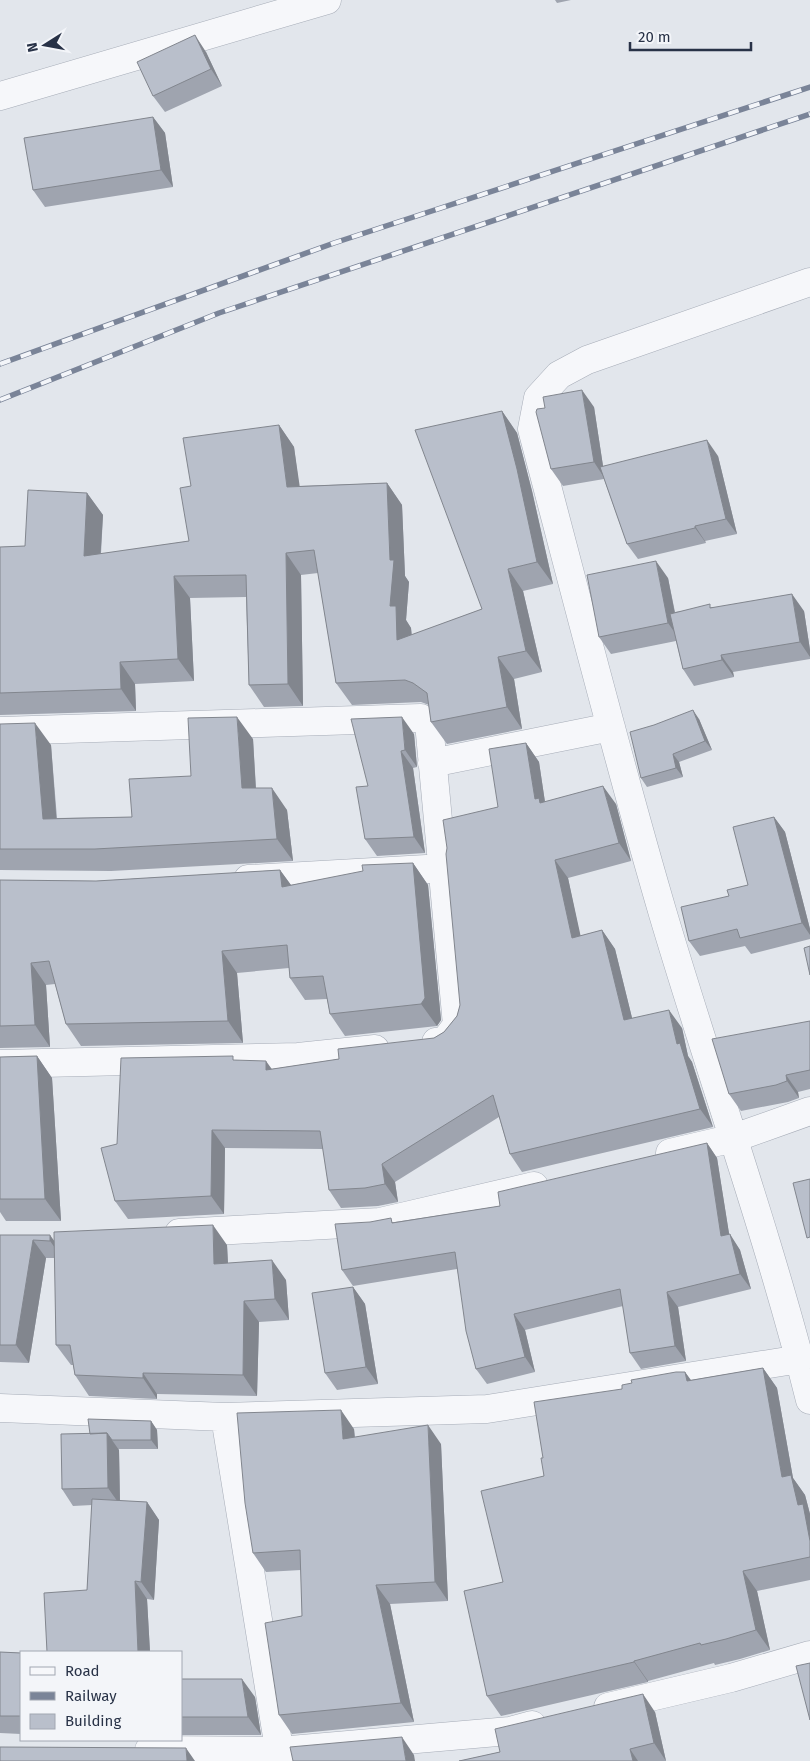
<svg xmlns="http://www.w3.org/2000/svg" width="810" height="1761" viewBox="0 0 810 1761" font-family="'Fira Sans',sans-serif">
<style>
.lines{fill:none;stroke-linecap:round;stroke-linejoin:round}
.minor-casing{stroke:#a6acb7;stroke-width:29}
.minor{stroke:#f6f7fa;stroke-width:28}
.rail-casing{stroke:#7a8498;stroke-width:5.5}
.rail{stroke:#f3f5f9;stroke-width:4;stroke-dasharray:11;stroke-linecap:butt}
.wall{fill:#9fa4af}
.shaded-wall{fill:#82868e}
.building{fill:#b9bfcb;stroke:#82868e}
</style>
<rect width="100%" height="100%" fill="#e2e6ec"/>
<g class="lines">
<g class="minor-casing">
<path id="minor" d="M0 96 327 0
M810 282 587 360 559 375 538 398 532 429C575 591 616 754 663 914 711 1076 769 1236 810 1400
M0 731 421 718 429 723 457 1025 445 1041 436 1042
M432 763 611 727
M248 879 444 868
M0 1064 298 1057 375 1049
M670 1153 734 1138 810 1111
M179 1233 380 1222 534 1186
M0 1408 225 1417 487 1409 800 1359
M225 1417 281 1761
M608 1707 731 1678 810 1655
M149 1750 279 1751 510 1731 532 1725"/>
</g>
<use href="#minor" class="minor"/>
<g class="rail-casing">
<path id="rail" d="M0 364 334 243 810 87
M0 400 219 313 810 114"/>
</g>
<use href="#rail" class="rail"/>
</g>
<path class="wall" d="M555 0H571L557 3Z
M206 52 222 86 165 112 153 96Z
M153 117 165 133 173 187 45 207 33 190Z
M594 407 603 466 718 456 737 534 705 541 706 543 638 559 627 544 604 479 563 486 551 469Z
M502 411 517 433 532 491 553 584 523 591 542 672 514 679 522 729 447 744 431 722 429 705 421 702 352 705 336 683 318 573 301 575 303 706 264 707 249 685 246 597 190 598 194 681 135 684 136 711 0 715V547L25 546 87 493 103 515 101 554 189 541 191 486 279 425 294 447 299 486 387 483 402 505 405 576 409 582 406 620 411 628 412 635 482 609Z
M668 578 675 612 712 607 804 611 810 650V659L733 672 734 677 694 686 683 669 676 641 611 654 599 637Z
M699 719 712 750 679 762 683 777 647 787 641 778Z
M0 724 51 745 57 818 132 817 191 776 253 739 256 788 287 810 293 861 111 871 0 870Z
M414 734 417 767 413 768 425 853 377 856 365 839 368 786Z
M526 743 539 762 545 802 616 804 631 861 568 878 580 936 602 930 615 949 632 1018 682 1028 688 1056 692 1062 713 1127 522 1172 510 1154 499 1117 395 1182 398 1202 378 1206 341 1208 329 1190 323 1149 225 1148 224 1214 128 1219 115 1201 117 1144 236 1060 272 1069 339 1059 434 1038 444 1032 457 1016 460 1005 498 807Z
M774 817 785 832 810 929V939L751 954 745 946 700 956 689 941 729 896 748 885Z
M413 863 428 885 441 1020 437 1026 345 1036 330 1014 327 999 305 1000 290 978 289 968 237 973 243 1043 81 1046 66 1024 55 984 46 985 50 1047 0 1048V880L96 881 280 870 291 885Z
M810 1021V1089L798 1092 799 1098 788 1102 741 1111 729 1094Z
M37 1056 52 1078 61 1221H6L0 1212V1057Z
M707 1143 717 1158 729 1234 740 1250 751 1289 678 1307 686 1361 641 1369 630 1353 623 1306 525 1330 535 1372 487 1384 476 1369 457 1269 353 1286 342 1270 370 1222H395L500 1206Z
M0 1235 54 1241 227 1245 228 1263 286 1280 289 1320 259 1322 257 1396 157 1394V1399L89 1396 75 1375 73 1365H71L56 1345 55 1258H46L29 1363 0 1362Z
M353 1287 365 1304 378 1384 337 1390 325 1373Z
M763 1368 777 1388 793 1478 805 1495 810 1514V1580L757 1591 770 1650 740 1659 715 1665 714 1663 648 1681V1682L501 1716 487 1696 503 1582 544 1476 543 1458 622 1389 685 1372 691 1380Z
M151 1421 157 1430 158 1449H118L119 1450 120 1501 147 1502 159 1520 154 1600 147 1599 150 1652H47L87 1590 92 1505 73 1506 62 1489 90 1434Z
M354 1429 355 1437 441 1444 448 1601 390 1604 414 1722 292 1734 279 1715 302 1616 301 1570 266 1572 253 1553Z
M0 1652 21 1653V1734L0 1733Z
M181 1679 255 1697 261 1735H181Z
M655 1712 666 1761H459L500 1752Z"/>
<path class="shaded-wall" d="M195 35 206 52 222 86 211 69Z
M153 117 165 133 173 187 161 170Z
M582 390 594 407 605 479 594 462Z
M502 411 517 433 532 491 553 584 537 562Z
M279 425 294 447 303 509 287 487Z
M707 440 718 456 737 534 726 519Z
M387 483 402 505 405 576 409 582 406 620 411 628 413 662 397 640 390 606V560Z
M87 493 103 515 99 578 84 556Z
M695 526 705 541 706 543 695 528Z
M286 553 301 575 303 706 288 684Z
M656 561 668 578 680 640 668 623Z
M508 569 523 591 542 672 526 651Z
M174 576 190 598 194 681 178 659Z
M792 594 804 611 810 650V657L800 642Z
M721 655 733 672 734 677 722 660Z
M498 657 514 679 522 729 507 707Z
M120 662 135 684 136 711 121 689Z
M693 710 699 719 712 750 705 741Z
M237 717 253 739 257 810 242 788Z
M402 717 414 734 417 767 405 750Z
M35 723 51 745 58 841 43 819Z
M526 743 539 762 546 809 535 799Z
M401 751 413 768 425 853 414 837Z
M673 754 679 762 683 777 676 768Z
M603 786 616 804 631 861 619 843Z
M272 788 287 810 293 861 277 839Z
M774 817 785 832 810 929V935L802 923Z
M555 860 568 878 585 956 572 938Z
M413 863 428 885 441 1020 437 1026 421 1004Z
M280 870 296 892 282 887Z
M602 930 615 949 637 1038 624 1020Z
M222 951 237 973 243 1043 228 1021Z
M31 963 46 985 50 1047 35 1025Z
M669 1010 682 1028 688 1056 692 1062 713 1127 700 1109 677 1044Z
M37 1056 52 1078 61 1221 45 1199Z
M266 1061 279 1079 266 1070Z
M786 1075 798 1092 799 1098 787 1081Z
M212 1130 225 1148 224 1214 211 1196Z
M707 1143 717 1158 732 1252 721 1236Z
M382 1164 395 1182 398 1202 385 1184Z
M213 1225 227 1245 229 1284 214 1264Z
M730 1234 740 1250 751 1289 740 1274Z
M50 1235 63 1253V1259L50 1241Z
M33 1240 46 1258 29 1363 16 1345Z
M272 1260 286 1280 289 1320 275 1299Z
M353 1287 365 1304 378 1384 366 1367Z
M667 1292 678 1307 686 1361 675 1346Z
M244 1301 259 1322 257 1396 243 1375Z
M514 1314 525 1330 535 1372 525 1357Z
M763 1368 777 1388 793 1478 805 1495 810 1514V1541L798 1505 782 1477Z
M685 1372 699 1392 687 1381Z
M143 1373 157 1394V1399L143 1378Z
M341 1410 354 1429 356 1458 343 1439Z
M151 1421 157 1430 158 1449 151 1440Z
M428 1425 441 1444 448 1601 435 1582Z
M107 1433 119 1450 120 1505 108 1488Z
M147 1502 159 1520 154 1600 141 1582Z
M743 1571 757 1591 770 1650 756 1630Z
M135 1581 147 1599 150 1652H138Z
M376 1585 390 1604 414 1722 401 1703Z
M634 1661 648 1681V1682L634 1662Z
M242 1679 255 1697 261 1735 248 1717Z
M643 1694 655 1712 666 1761 654 1743Z
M402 1737 414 1755 415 1761H406Z
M186 1748 195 1761H187Z
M630 1749 638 1761H633Z"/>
<path class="building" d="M195 35 211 69 153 96 137 62Z
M153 117 161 170 33 190 24 138Z
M582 390 594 462 551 469 536 412 537 409 545 408 543 397Z
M502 411 517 469 537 562 508 569 526 651 498 657 507 707 431 722 427 693 413 683 405 680 336 683 314 550 286 553 288 684 249 685 246 575 174 576 178 659 120 662 121 689 0 693V547L25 546 28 490 87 493 84 556 189 541 180 488 191 486 183 438 279 425 287 487 387 483 390 560H394L390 606H396L397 640 482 609 415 430Z
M707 440 726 519 695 526V528L627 544 600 467Z
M656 561 668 623 599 637 587 575Z
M792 594 800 642 721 655 722 660 683 669 670 614 710 604V608Z
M693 710 705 741 673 754 676 768 641 778 630 732 654 725Z
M237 717 242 788H272L277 839 95 849H0V724L35 723 43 819 132 817 129 779 191 776 188 718Z
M402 717 405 750 401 751 414 837 365 839 356 787 368 786 351 719Z
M526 743 535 799 539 798 540 803 603 786 619 843 555 860 572 938 602 930 624 1020 669 1010 677 1044 680 1043 700 1109 510 1154 493 1095 382 1164 385 1184 365 1188 329 1190 320 1131 212 1130 211 1196 115 1201 101 1148 117 1144 121 1058 233 1056V1060L266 1061V1070L339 1059 338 1049 434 1038 444 1032 457 1016 460 1005 446 854 447 848 443 820 498 807 489 749Z
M774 817 802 923 740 938 737 929 689 941 681 907 729 896 727 890 748 885 733 827Z
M413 863 425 998 421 1004 330 1014 323 976 290 978 287 945 222 951 228 1021 66 1024 49 961 31 963 35 1025 0 1026V880L96 881 280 870 282 887 363 871 362 865Z
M810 946V975L804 948Z
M810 1021V1070L786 1075 787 1081 776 1085 729 1094 712 1039Z
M37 1056 45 1199H0V1057Z
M707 1143 721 1236 730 1234 740 1274 667 1292 675 1346 630 1353 620 1289 514 1314 525 1357 476 1369 466 1331 455 1252 342 1270 335 1224 370 1222 391 1218 392 1223 500 1206 498 1192Z
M810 1179V1237L807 1238 793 1183Z
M213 1225 214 1264 272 1260 275 1299 244 1301 243 1375 143 1373V1378L75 1375 70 1345H56L54 1232Z
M0 1235H50V1241L33 1240 16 1345H0Z
M353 1287 366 1367 325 1373 312 1293Z
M763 1368 782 1477 791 1475 798 1505 803 1504 810 1541V1557L743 1571 756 1630 726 1639 701 1645 700 1643 634 1661V1662L487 1696 464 1591 503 1582 481 1491 544 1476 541 1458H543L534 1402 622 1389V1385L632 1383 631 1380 676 1372H685L687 1381Z
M341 1410 343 1439 428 1425 435 1582 376 1585 401 1703 279 1715 265 1623 302 1616 300 1550 253 1553 245 1503 237 1413Z
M88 1419 151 1421V1440H112L107 1433 90 1434Z
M107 1433 108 1488 62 1489 61 1434Z
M92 1499 147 1502 141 1582 135 1581 138 1652H47L44 1593 87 1590Z
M0 1652 21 1653V1716H0Z
M810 1663V1720L796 1666Z
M181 1679H242L248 1717H181Z
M643 1694 654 1743 630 1749 633 1761H459L500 1752 495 1729Z
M402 1737 406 1761H293L290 1747Z
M0 1747 186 1748 187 1761H0Z"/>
<rect x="20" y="1651" width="162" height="90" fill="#f3f5f9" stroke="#a2a7b2"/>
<rect x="30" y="1667" width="25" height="8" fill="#f6f7fa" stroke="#a2a7b2"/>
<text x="65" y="1676" font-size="15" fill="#283247">Road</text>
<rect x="30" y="1692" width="25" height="8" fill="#7a8498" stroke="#a2a7b2"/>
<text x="65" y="1701" font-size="15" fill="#283247">Railway</text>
<rect x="30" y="1714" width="25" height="15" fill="#b9bfcb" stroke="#a2a7b2"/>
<text x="65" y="1726" font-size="15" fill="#283247">Building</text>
<g transform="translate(45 45) rotate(259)" stroke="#f3f5f9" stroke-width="4" paint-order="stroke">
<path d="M0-4L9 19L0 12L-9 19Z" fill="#283247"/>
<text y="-8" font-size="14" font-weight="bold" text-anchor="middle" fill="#283247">N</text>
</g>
<path d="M630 42v8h121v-8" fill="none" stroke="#283247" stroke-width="2.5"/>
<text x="638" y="42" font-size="15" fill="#283247" stroke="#f3f5f9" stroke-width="4" paint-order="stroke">20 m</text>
</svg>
